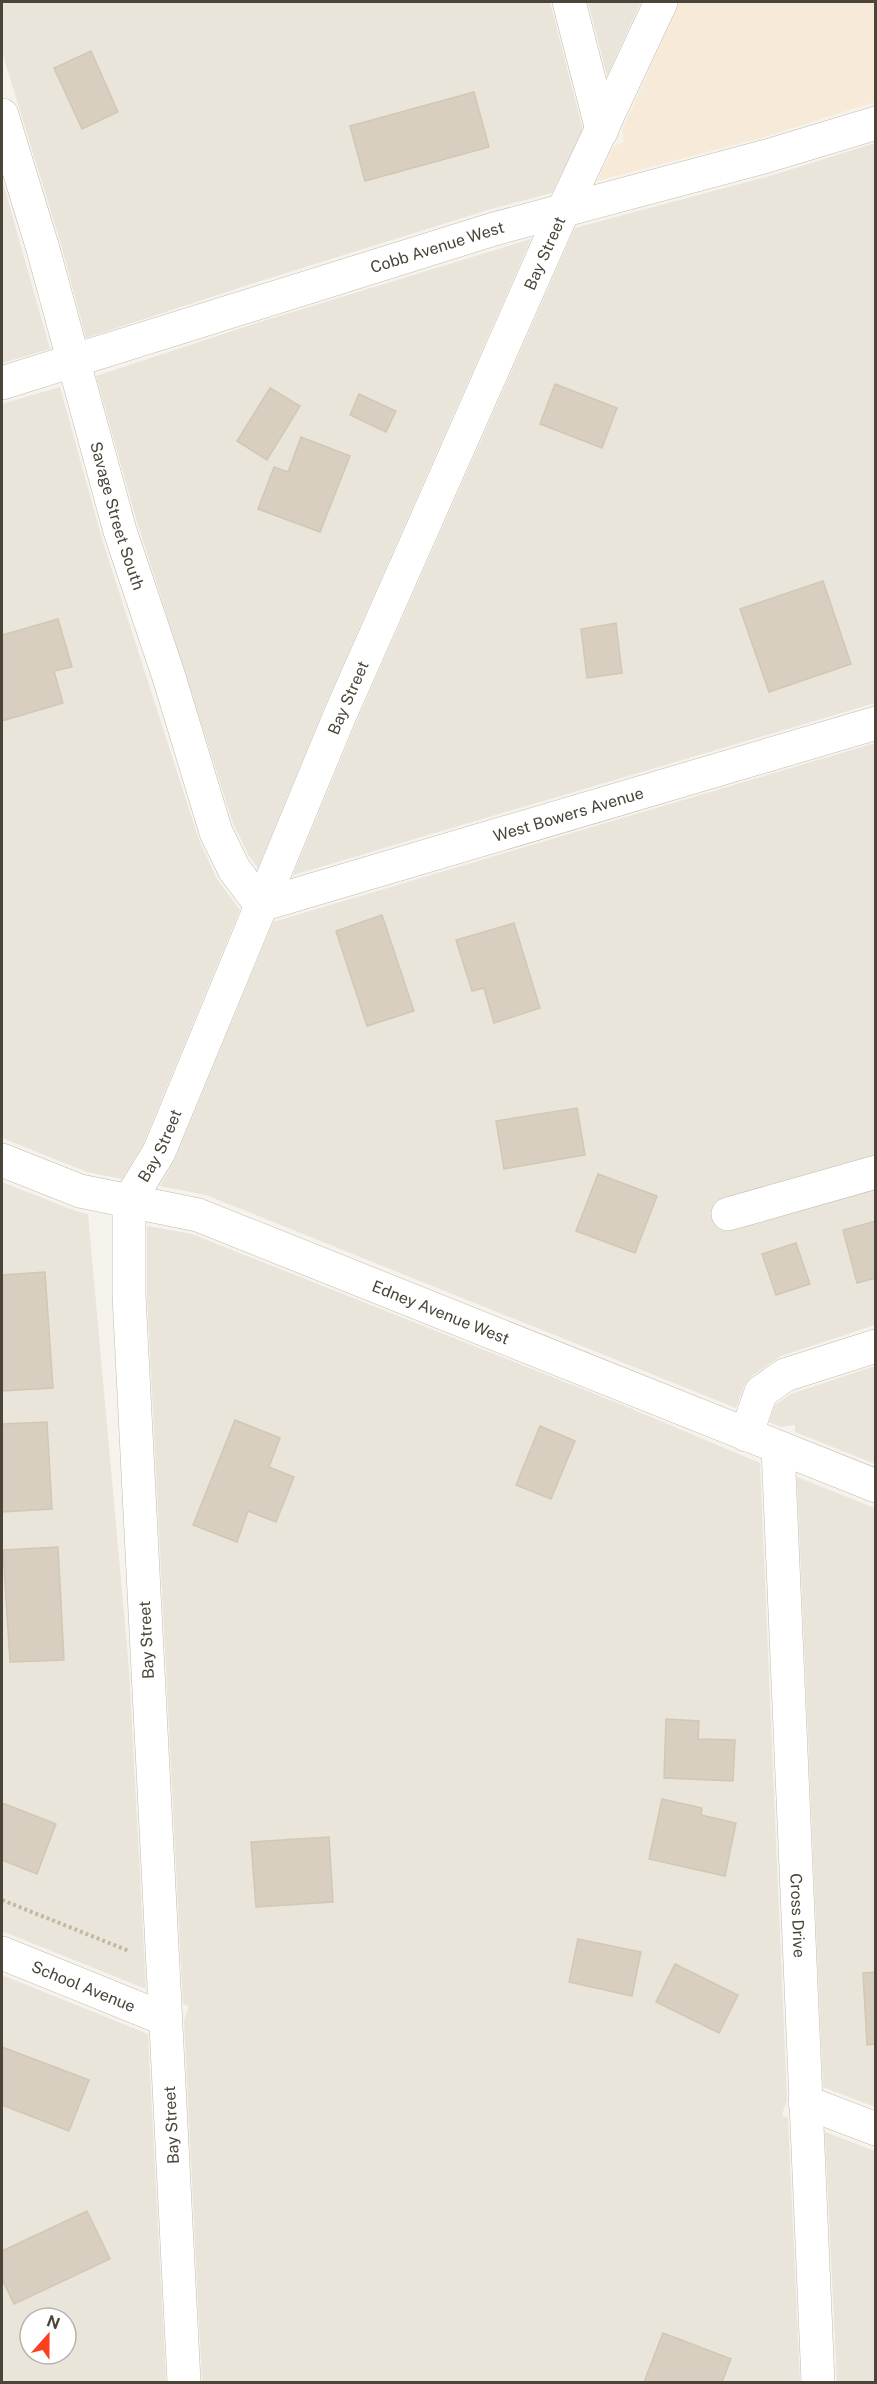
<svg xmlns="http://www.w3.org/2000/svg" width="877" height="2384" viewBox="0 0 877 2384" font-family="'Public Sans',sans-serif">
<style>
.residential{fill:#eae5da;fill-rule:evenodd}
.commercial{fill:#f7ead8}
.building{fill:#d8cfc1;stroke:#d3c7b4;stroke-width:1.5}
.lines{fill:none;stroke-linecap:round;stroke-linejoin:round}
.minor-casing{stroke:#c2bbae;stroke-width:34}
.path{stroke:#c4b79f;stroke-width:4;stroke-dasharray:3 3;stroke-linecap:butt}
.minor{stroke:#fff;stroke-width:33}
.labels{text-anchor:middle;stroke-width:6;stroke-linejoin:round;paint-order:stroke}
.street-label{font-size:16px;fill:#4b4439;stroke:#fff}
</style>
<rect width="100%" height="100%" fill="#f6f3ec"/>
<path class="residential" d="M2 2H550L583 130 552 193 491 209 254 283 86 338 60 241 2 52Z
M588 2H641L607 76Z
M875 143V703L293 875 356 723 575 228 770 176Z
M2 179 50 349 2 363Z
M531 239 324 708 258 868 249 856 233 823 137 522 96 376 260 322Z
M60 387 102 539 199 840 217 879 240 910 143 1144 122 1179 87 1172 2 1138V404Z
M875 743V1325L781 1356 753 1375 744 1386 736 1408 206 1195 160 1186 175 1159 273 922Z
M2 1182 73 1210 88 1214 129 1669 146 1989 2 1931Z
M147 1226 192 1234 620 1404 760 1463 787 2100 782 2115 788 2118 800 2382H202L184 2021 189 2006 183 2004 147 1293Z
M875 1366V1464L795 1432V1425L781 1427 769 1422 775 1405 791 1394Z
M797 1477 875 1508V2107L823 2087Z
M2 1975 148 2034 166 2382H2ZM30 2318H66V2354H30Z
M825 2132 875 2151V2382H837Z"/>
<path class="commercial" d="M680 2H875V102L764 137 597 181 614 146 624 142 622 130Z"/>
<path class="building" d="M91 51 118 112 82 129 54 68Z
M474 92 489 147 365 181 350 126Z
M555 384 617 408 602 448 540 424Z
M270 388 300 406 267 460 237 441Z
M359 394 396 411 386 432 350 415Z
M301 437 350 456 320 532 258 509 274 467 288 472Z
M823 581 851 664 769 692 740 609Z
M58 619 72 667 54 671 63 703 2 721V635Z
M616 623 622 673 587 678 581 629Z
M382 915 414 1011 367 1026 336 931Z
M514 923 540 1008 494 1023 484 988 472 991 456 940Z
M577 1108 585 1155 504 1169 496 1121Z
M598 1174 657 1196 635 1253 576 1231Z
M876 1221V1278L857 1283 843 1230Z
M796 1243 810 1284 776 1295 762 1254Z
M45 1272 53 1388 2 1391V1275Z
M235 1420 280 1438 269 1467 294 1477 276 1522 248 1511 237 1542 193 1525Z
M47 1422 52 1509 2 1512V1424Z
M540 1426 575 1441 551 1499 516 1485Z
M58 1547 64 1660 10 1662 3 1550Z
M666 1719 699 1721 698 1739 735 1740 733 1781 664 1778Z
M662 1799 702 1808 701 1815 736 1823 725 1876 649 1859Z
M2 1803 56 1824 37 1874 2 1860Z
M329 1837 333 1902 256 1907 251 1842Z
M578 1939 641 1952 632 1996 569 1982Z
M675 1964 738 1995 719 2033 656 2002Z
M876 1972V2044L867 2045 863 1973Z
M2 2047 89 2080 69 2131 2 2105Z
M87 2211 110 2259 14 2304 2 2279V2251Z
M663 2333 731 2359 722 2382H644Z"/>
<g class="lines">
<g class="minor-casing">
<g id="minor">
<path d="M569 2 602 130"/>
<path id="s1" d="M2 115 43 249 120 531 169 677 216 832 234 869 261 905 876 723"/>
<path id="s2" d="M2 383 494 229 767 156 876 123"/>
<path id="s3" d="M2 1160 80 1191 198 1215 876 1486"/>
<path d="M728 1214 876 1172"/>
<path d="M746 1435 761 1392 785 1375 876 1346"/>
<path id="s4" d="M778 1448 818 2382"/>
<path id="s5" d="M2 1953 165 2019"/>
<path d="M805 2102 876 2129"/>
<path id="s6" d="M184 2382 129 1295V1201L159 1152 340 715 563 211 661 2"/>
</g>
</g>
<path class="path" d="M2 1900 129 1951"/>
<use href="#minor" class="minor"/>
</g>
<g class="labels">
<g class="street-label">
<text dy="6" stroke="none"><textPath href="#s2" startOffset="456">Cobb Avenue West</textPath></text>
<text dy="6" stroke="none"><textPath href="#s6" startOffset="2218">Bay Street</textPath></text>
<text dy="6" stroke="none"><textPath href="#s1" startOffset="417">Savage Street South</textPath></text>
<text dy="6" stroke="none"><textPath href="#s6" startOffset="1732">Bay Street</textPath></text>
<text dy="6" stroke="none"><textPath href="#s1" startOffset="1155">West Bowers Avenue</textPath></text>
<text dy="6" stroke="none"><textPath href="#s6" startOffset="1246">Bay Street</textPath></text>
<text dy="6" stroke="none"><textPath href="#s3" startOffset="466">Edney Avenue West</textPath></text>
<text transform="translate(146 1640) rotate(-93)" y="6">Bay Street</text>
<text dy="6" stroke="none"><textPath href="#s4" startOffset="468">Cross Drive</textPath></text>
<text dy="6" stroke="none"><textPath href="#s5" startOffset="88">School Avenue</textPath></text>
<text transform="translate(171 2125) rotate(-93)" y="6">Bay Street</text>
</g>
</g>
<rect width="877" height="2384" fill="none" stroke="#4b4439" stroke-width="6"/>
<g transform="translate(48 2336) rotate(21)"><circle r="28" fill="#ffffff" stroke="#b7b4b0" stroke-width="1.5"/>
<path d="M0-4.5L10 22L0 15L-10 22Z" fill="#fc3f1d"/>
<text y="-9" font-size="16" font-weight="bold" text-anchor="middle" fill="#4b4439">N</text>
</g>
</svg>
